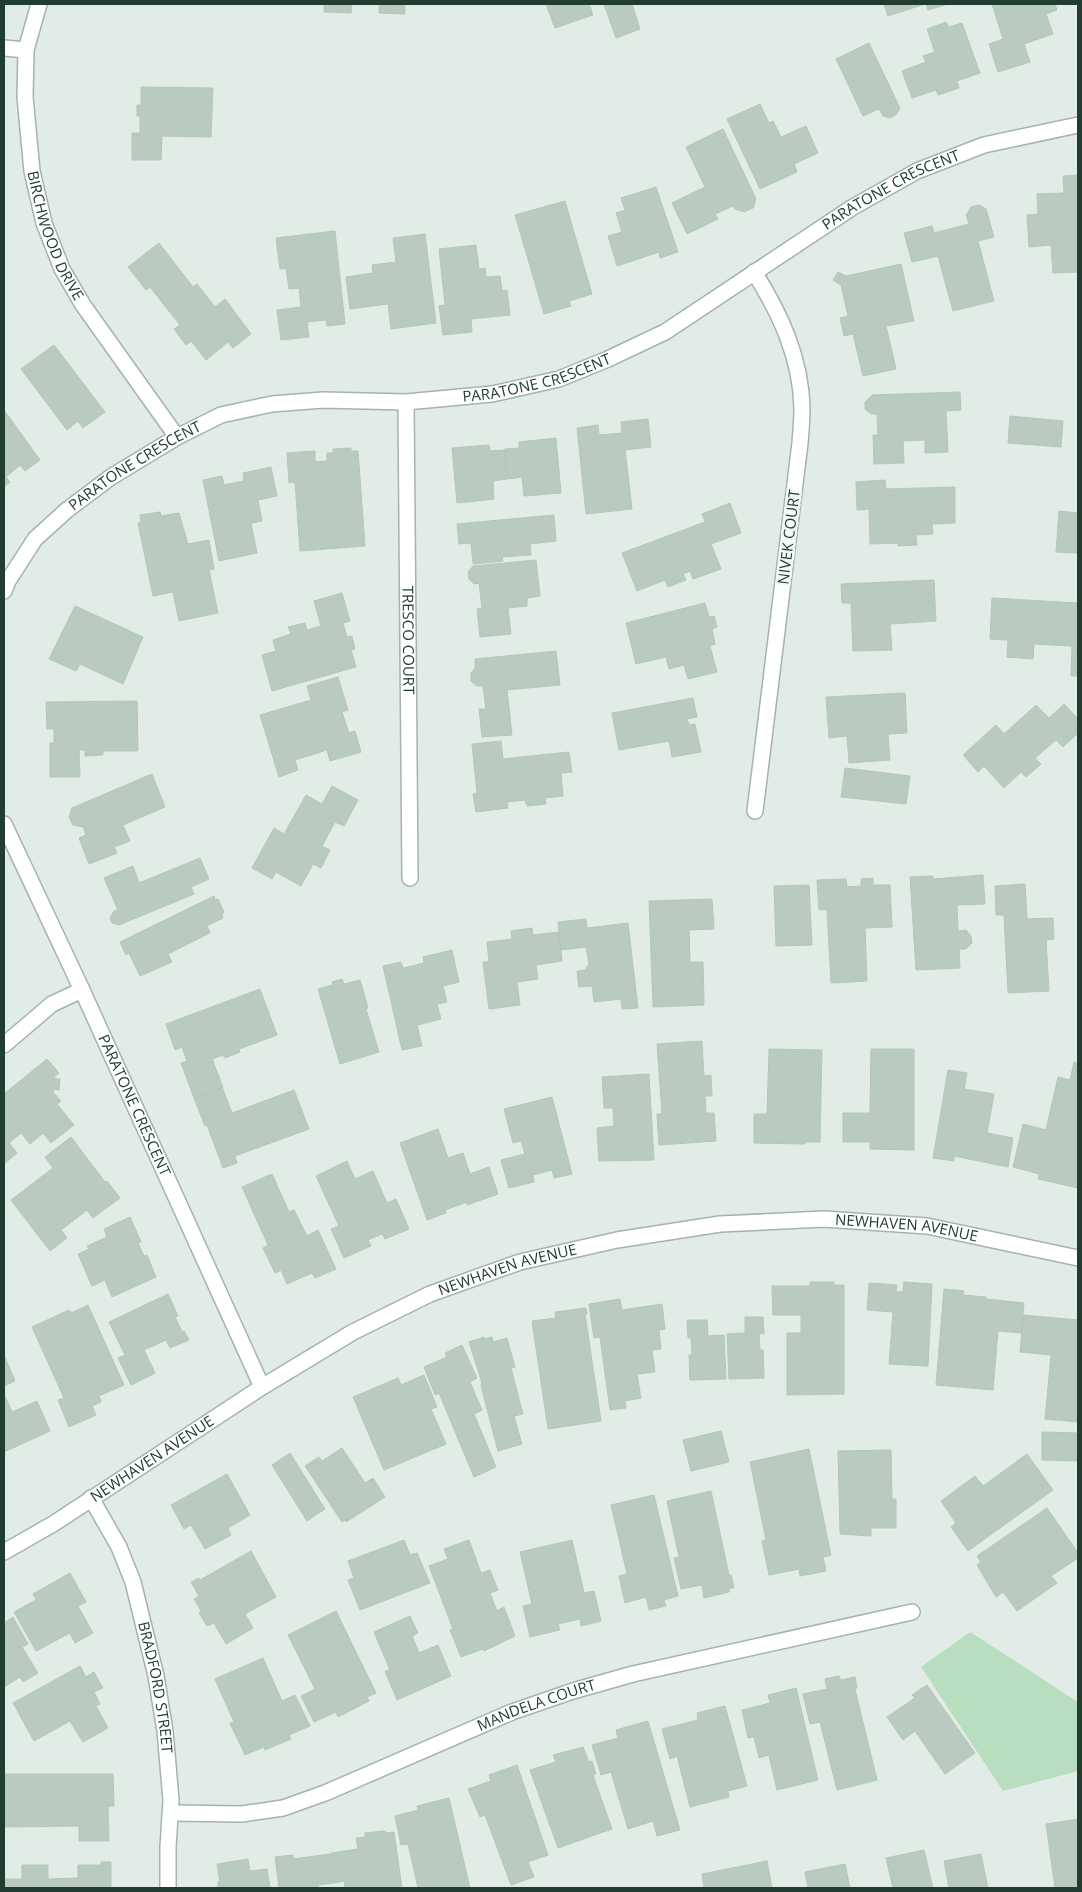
<svg xmlns="http://www.w3.org/2000/svg" width="1082" height="1892" viewBox="0 0 1082 1892" font-family="'Open Sans',sans-serif">
<style>
.green{fill:#b9debf}
.building{fill:#b9cac1;stroke:#b3c6bc}
.lines{fill:none;stroke-linecap:round;stroke-linejoin:round}
.minor-casing{stroke:#a4b4ac;stroke-width:18}
.minor{stroke:#fff;stroke-width:15}
.labels{text-anchor:middle;stroke-width:5;stroke-linejoin:round;paint-order:stroke}
.street-label{font-size:15px;fill:#213d32;stroke:#f2f8f4}
</style>
<rect width="100%" height="100%" fill="#e1ece6"/>
<path class="green" d="M970 1632 1078 1702V1771L1003 1791 921 1667Z"/>
<path class="building" d="M324 4H352L351 13 324 12Z
M379 4H405V14L379 13Z
M546 4H589L593 15 555 28Z
M604 4H632L640 29 616 38Z
M884 4H925L888 16Z
M926 4H948L928 10Z
M992 4H1055L1057 10 1046 14 1053 34 1024 44 1030 62 998 72 989 44 1003 39Z
M946 22 949 27 962 23 980 73 957 81 959 88 938 95 936 90 912 98 902 71 926 62 923 56 935 52 927 29Z
M869 43 900 108 896 115 890 118 883 116 879 109 863 116 836 59Z
M141 87 213 88 211 137 162 136 161 160H132V133H140V116H137V105H141Z
M760 104 769 123 773 121 781 137 806 126 818 153 794 164 797 172 760 189 727 119Z
M723 129 756 199 753 208 744 212 735 209 733 206 715 214 718 219 687 234 672 203 705 187 686 147Z
M1078 175V272L1053 273 1051 245 1029 247 1027 215 1038 214 1037 194 1064 193 1063 176Z
M656 187 678 252 660 258 659 252 617 266 608 236 622 232 616 213 625 210 621 198Z
M565 201 592 294 569 301 571 306 544 314 515 215Z
M979 205 986 209 994 237 978 241 994 301 953 311 938 256 912 262 904 233 932 226 934 233 969 224 966 215 971 207Z
M335 231 345 324 327 326 326 320 307 322 309 337 281 340 277 310 301 307 299 288 289 289 286 268 280 269 276 238Z
M425 234 436 323 391 329 388 304 350 309 346 277 373 273 372 265 396 262 393 238Z
M159 243 193 287 197 284 215 307 225 299 251 334 233 348 228 342 206 360 191 341 186 345 174 329 180 325 150 287 146 290 128 267Z
M476 245 479 269 485 268 486 277 500 276 502 291 507 290 510 315 471 319 472 332 443 335 439 306 445 305 439 249Z
M901 264 914 321 886 326 896 369 863 376 853 334 844 336 840 318 848 316 841 285 833 280 838 272 846 276Z
M54 345 105 412 83 428 78 421 67 430 21 369Z
M960 392 961 410 946 411 948 452 925 453V440L903 441 904 463 874 464 873 435H878L877 414H871L865 409V402L872 395Z
M4 410 40 460 25 471 20 465 6 477 10 482 4 487Z
M1010 416 1063 421 1061 447 1008 443Z
M648 419 651 447 625 450 632 509 586 514 577 428 598 425 599 435 622 433 621 422Z
M556 438 561 493 524 496 522 477 508 479 505 449 519 448V442Z
M489 445 490 451 505 450 507 479 493 481 494 499 457 503 452 448Z
M351 448V451H358L365 546 300 551 295 482 289 483 287 453 315 451V462L327 461V453H333V449Z
M271 467 277 496 258 500 262 521 251 523 257 553 219 561 203 480 222 476 224 485 244 481 243 473Z
M885 480 886 489 955 487V523L932 524 933 534 916 535 917 545 898 546V543L870 544 869 509 857 510 856 482Z
M730 503 741 533 711 544 721 569 693 579 690 571 683 574 686 580 668 587 665 580 637 591 622 553 705 522 702 514Z
M1059 511 1078 513V553L1056 552Z
M160 512 161 516 179 513 188 544 209 540 214 569 209 570 218 613 179 621 173 592 153 596 138 523H141L140 515Z
M554 515 556 541 530 544 531 555 502 557 503 561 473 564 471 543 459 544 457 524Z
M536 560 540 596 527 598V606L508 608 511 634 480 637 477 609 482 608 479 583 474 584 469 579 468 572 473 566Z
M934 580 936 621 890 624 892 650 853 651 851 603H842L841 584Z
M342 593 350 621 343 623 347 637 352 636 355 649 351 650 356 667 272 691 262 655 276 651 273 640 291 634 288 627 305 623 307 630 321 626 314 601Z
M992 598 1078 603V676H1071L1072 646 1034 644 1033 659 1007 657 1008 640 990 639Z
M705 603 709 617 714 616 717 627 712 629 715 644 710 646 717 672 688 679 684 665 669 669 666 657 636 664 626 623Z
M75 606 143 637 123 684 80 664 76 671 49 659Z
M556 651 560 685 507 690 512 735 482 737 479 709H486L483 686H477L471 681V673L475 668V659Z
M338 677 348 710 342 712 349 733 355 731 361 752 330 761 327 750 295 760 298 770 279 777 260 715 311 700 307 686Z
M905 693 907 733 888 734 890 760 849 763 847 736 829 738 826 697Z
M693 698 697 717 687 719 689 725 695 724 701 752 672 757 669 741 619 750 612 713Z
M137 701 138 751H103V755L85 756V750H79L80 777H50V743H54V729H47L46 702Z
M1064 704 1078 719V733L1063 747 1056 740 1035 758 1041 764 1026 777 1021 772 1004 788 984 766 978 772 963 755 996 725 1004 734 1036 705 1049 718Z
M501 741 503 759 569 752 572 772 561 773 563 796 545 798 546 804 527 806 525 800 507 802 508 808 476 812 473 794 477 793 472 744Z
M845 768 910 776 906 804 841 797Z
M152 774 165 807 123 825 130 841 114 847 117 853 89 864 79 838 86 835 83 827 73 825 69 817 72 808Z
M332 786 358 800 344 826 335 822 322 846 330 850 321 868 313 864 301 886 276 872 272 879 252 868 274 828 284 834 306 795 322 804Z
M200 858 209 879 191 887 194 894 119 925 112 923 110 918 114 911 118 910 104 878 133 866 139 883Z
M983 875 985 904 957 905 958 931 966 930 971 936 972 943 966 949H959L960 968 916 970 910 877 933 876V879Z
M873 878V885H890L892 927 865 928 867 981 831 983 827 909 819 910 817 880 846 879 847 887 861 886V879Z
M1025 884 1027 919 1053 918 1054 939 1046 940 1049 991 1008 993 1004 915H996L995 886Z
M809 885 812 945 776 946 774 886Z
M214 896 215 900 218 899 224 912 222 914 223 918 207 926 210 933 168 954 172 962 140 976 129 953 126 955 120 942Z
M712 899 714 929 689 930 690 962H703L704 1005 653 1007 649 901Z
M586 919 587 928 628 923 638 1008 622 1009 621 999 594 1002 592 986 579 987 577 971 585 970 589 964 586 947 561 950 558 922Z
M532 928 533 935 559 932 562 961 536 965 538 979 517 982 520 1005 489 1009 483 962H489L487 942 512 939 511 931Z
M452 950 459 982 443 986 447 1002 437 1004 441 1019 417 1025 422 1046 402 1050 383 966 401 962 403 968 424 963 423 957Z
M342 979 344 984 360 980 368 1008 366 1009 379 1052 340 1064 318 989 333 985 332 982Z
M260 989 277 1035 239 1049 240 1052 225 1058 223 1055 212 1059 223 1087 194 1098 181 1063 187 1061 182 1047 175 1050 166 1024Z
M702 1041 704 1076 711 1075 712 1096H705L706 1113H714L716 1141 659 1145 657 1114H662L657 1044Z
M769 1049 822 1050 820 1142H805V1144L754 1143V1114H767Z
M871 1049H914V1150L870 1149V1142H843V1113H870Z
M47 1059 59 1073 54 1077 56 1079H60L59 1090 54 1089 53 1092 61 1101 57 1104 74 1125 51 1143 43 1133 30 1144 21 1133 9 1143 17 1153 4 1164V1094Z
M1074 1062 1078 1063V1188L1038 1179 1039 1174 1013 1167 1023 1124 1046 1130 1058 1077 1070 1080Z
M948 1070 967 1073 964 1089 994 1094 987 1133 1013 1138 1008 1167 954 1156V1161L933 1158Z
M649 1074 654 1160 599 1161 597 1128 614 1126 613 1108H604L602 1077Z
M222 1087 232 1113 294 1090 309 1129 235 1156 237 1163 223 1168 207 1125 205 1126 194 1098Z
M552 1097 572 1174 554 1178 552 1170 533 1175 534 1182 509 1188 501 1160 525 1154 521 1141 513 1143 504 1109Z
M438 1129 448 1158 463 1153 470 1174 489 1167 498 1194 467 1205V1202L445 1210 446 1213 427 1220 400 1143Z
M71 1137 105 1182 107 1181 120 1198 93 1218 87 1210 61 1230 67 1238 50 1251 11 1200 53 1168 45 1157Z
M347 1161 355 1179 373 1171 387 1203 396 1199 409 1229 385 1239 382 1234 368 1240 371 1246 344 1258 331 1229 339 1226 316 1176Z
M272 1174 289 1212 294 1210 307 1236 318 1230 336 1269 315 1278 312 1273 287 1284 281 1270 275 1273 263 1248 268 1245 242 1187Z
M130 1217 141 1242 138 1243 144 1256 147 1255 156 1277 112 1297 105 1280 92 1286 78 1254 89 1249 87 1246 107 1237 104 1229Z
M810 1282H834V1285H844V1394L787 1395V1333H801V1315H773L772 1286H810Z
M904 1282 932 1284 928 1366 889 1364 893 1312 867 1310 869 1283 897 1285 896 1292H903Z
M944 1289 964 1291 963 1295 986 1297V1299L1024 1303 1021 1333 998 1331 993 1390 936 1385Z
M168 1294 178 1316 175 1317 182 1332 184 1331 189 1340 170 1348 166 1340 144 1350 155 1373 131 1385 118 1358 125 1355 109 1322Z
M620 1299 622 1310 662 1304 665 1329 659 1330 661 1349 652 1350 655 1372 637 1374 641 1398 625 1401 626 1408 610 1410 600 1337 594 1338 589 1304Z
M88 1305 124 1385 99 1396 101 1402 92 1406 96 1415 69 1427 58 1400 64 1398 32 1327 69 1310 71 1313Z
M586 1308 587 1314H585L601 1421 548 1429 532 1321 556 1318 555 1312Z
M1023 1315 1078 1320V1422L1045 1419 1051 1355 1020 1352Z
M745 1317H763L764 1334 759 1333 760 1350H763L764 1378 729 1379 727 1334 745 1333Z
M687 1320H707L708 1336 724 1335 726 1379 690 1380 689 1355H692L691 1338H688Z
M484 1337V1339L492 1337 493 1342 507 1338 515 1367 511 1368 523 1414 514 1416 522 1444 498 1451 482 1390 481 1384 482 1383 469 1342Z
M462 1345 477 1378 470 1382 482 1410 474 1414 496 1467 474 1477 439 1393 435 1395 424 1367 447 1357 445 1353Z
M4 1355 15 1381 4 1386Z
M424 1375 437 1407 431 1409 446 1444 384 1470 353 1397 398 1378 401 1385Z
M4 1394 12 1412 37 1401 50 1431 4 1452 5 1454 4 1458Z
M721 1431 729 1462 691 1471 683 1440Z
M1042 1432 1078 1433V1461L1042 1460Z
M342 1448 365 1483 373 1478 385 1497 346 1522 345 1520 342 1522 305 1466 319 1457 322 1461Z
M809 1449 831 1555 823 1557 826 1571 800 1576 799 1569 769 1575 762 1541 766 1540 750 1462Z
M891 1450 892 1499H896V1528H871V1536L840 1534 838 1451Z
M290 1453 325 1509 307 1521 272 1465Z
M1027 1454 1053 1490 968 1551 951 1527 956 1523 941 1501 975 1476 983 1486Z
M227 1474 250 1515 228 1528 231 1535 205 1549 191 1525 184 1529 171 1505Z
M711 1491 729 1575H731L734 1588H729V1592L704 1598 702 1585 681 1589 674 1558 679 1557 667 1501Z
M654 1495 678 1596 664 1600 666 1606 649 1610 646 1597 625 1603 619 1576 627 1574 611 1505Z
M1047 1508 1078 1553V1558L1051 1576 1057 1583 1017 1611 1003 1592 996 1597 977 1565 981 1562 977 1556Z
M404 1540 410 1555 417 1553 430 1583 360 1610 348 1580 354 1578 348 1561Z
M469 1540 481 1573 490 1570 498 1590 490 1593 497 1611 504 1607 515 1636 484 1651 483 1649 461 1657 450 1630 453 1629 429 1566 448 1559 444 1549Z
M572 1540 584 1593 594 1591 601 1621 581 1626 580 1619 558 1624 560 1630 530 1637 523 1606 532 1604 520 1552Z
M251 1551 276 1597 245 1614 253 1628 226 1644 214 1623 207 1626 199 1613 201 1611 194 1599 199 1596 191 1582 199 1578 200 1580Z
M70 1573 86 1602 78 1606 93 1633 75 1643 70 1633 36 1651 14 1612 36 1600 33 1594Z
M336 1611 376 1693 367 1697 369 1701 338 1717 336 1712 314 1722 301 1696 315 1689 288 1635Z
M410 1616 418 1633 412 1636 419 1653 438 1645 451 1676 397 1700 385 1671 390 1670 374 1632Z
M13 1617 28 1644 22 1647 38 1673 23 1682 20 1677 4 1687V1623Z
M263 1658 282 1701 295 1695 310 1726 289 1735 291 1739 265 1750 264 1747 245 1755 230 1723 234 1722 215 1679Z
M80 1666 86 1677 94 1672 103 1688 94 1692 100 1704 96 1706 108 1728 83 1742 70 1721 34 1741 13 1703Z
M839 1676 841 1680 855 1677 857 1688 855 1689 877 1780 837 1790 820 1722 810 1724 803 1694 827 1689 825 1679Z
M927 1685 975 1753 945 1774 915 1731 903 1740 887 1717 915 1698 912 1695Z
M796 1688 818 1780 777 1790 769 1755 759 1758 754 1737 748 1738 742 1710 770 1703 768 1695Z
M725 1706 747 1786 728 1791 729 1797 690 1807 677 1756 670 1759 662 1729 698 1720 697 1713Z
M648 1721 680 1830 657 1836 653 1821 628 1829 611 1772 601 1775 592 1745 618 1738 616 1730Z
M583 1747 589 1762 592 1761 596 1774 593 1775 612 1829 558 1848 530 1770 556 1762 553 1755Z
M517 1765 548 1855 528 1862 534 1877 511 1885 485 1815 480 1817 468 1789 491 1781 489 1775Z
M4 1774H113L114 1806H108L109 1841H79V1826L4 1827Z
M449 1798 470 1888H418L408 1844 401 1845 395 1816 418 1810 417 1806Z
M1078 1819V1888H1053H1055L1046 1824Z
M385 1831 386 1833 394 1832 402 1888H345L344 1881 335 1883 331 1853 358 1849 356 1838 365 1837V1833Z
M924 1850 933 1888H893L886 1858Z
M330 1854 334 1883 318 1885 319 1888H279L275 1857 293 1855V1859Z
M981 1854 988 1888H949L944 1861Z
M248 1859 250 1871 267 1869 270 1888H218V1882H220L217 1864Z
M767 1861 772 1888H704L702 1874Z
M101 1862H111V1888H4V1879H22V1865H48V1879L78 1878V1865H101Z
M845 1864 850 1888H808L805 1872Z"/>
<g class="lines">
<g class="minor-casing">
<g id="minor">
<path id="s1" d="M39 4 26 50 25 97 32 171 44 223 62 269 83 305 177 437"/>
<path d="M4 48 26 50"/>
<path d="M754 272C780 313 801 358 802 408 802 420 801 431 800 443L755 811"/>
<path id="s2" d="M406 402 410 878"/>
<path id="s3" d="M4 591 8 581 35 539 67 510 111 477 177 437 221 415 272 404 323 400 406 402 492 394 559 379 608 359 665 332 853 207 917 171 984 145 1078 125"/>
<path id="s4" d="M4 824 82 990 262 1387"/>
<path d="M4 1045 52 1004 82 990"/>
<path id="s5" d="M91 1498 119 1547 133 1582 156 1676 165 1731 171 1800 168 1847V1888"/>
<path id="s6" d="M4 1552 53 1524 262 1387 353 1332 430 1294 520 1262 617 1240 720 1224 824 1219 927 1226 1078 1258"/>
<path id="s7" d="M171 1813 242 1814 283 1808 325 1793 512 1712 573 1691 633 1674 912 1612"/>
</g>
</g>
<use href="#minor" class="minor"/>
</g>
<g class="labels">
<g class="street-label">
<text dy="5" stroke="none"><textPath href="#s3" startOffset="1010">PARATONE CRESCENT</textPath></text>
<text dy="5" stroke="none"><textPath href="#s1" startOffset="238">BIRCHWOOD DRIVE</textPath></text>
<text dy="5" stroke="none"><textPath href="#s3" startOffset="605">PARATONE CRESCENT</textPath></text>
<text dy="5" stroke="none"><textPath href="#s3" startOffset="185">PARATONE CRESCENT</textPath></text>
<text transform="translate(789 537) rotate(-83)" y="5">NIVEK COURT</text>
<text dy="5" stroke="none"><textPath href="#s2" startOffset="238">TRESCO COURT</textPath></text>
<text dy="5" stroke="none"><textPath href="#s4" startOffset="310">PARATONE CRESCENT</textPath></text>
<text dy="5" stroke="none"><textPath href="#s6" startOffset="985">NEWHAVEN AVENUE</textPath></text>
<text dy="5" stroke="none"><textPath href="#s6" startOffset="580">NEWHAVEN AVENUE</textPath></text>
<text dy="5" stroke="none"><textPath href="#s6" startOffset="175">NEWHAVEN AVENUE</textPath></text>
<text dy="5" stroke="none"><textPath href="#s5" startOffset="202">BRADFORD STREET</textPath></text>
<text dy="5" stroke="none"><textPath href="#s7" startOffset="386">MANDELA COURT</textPath></text>
</g>
</g>
<rect width="1082" height="1892" fill="none" stroke="#213d32" stroke-width="10"/>
</svg>
